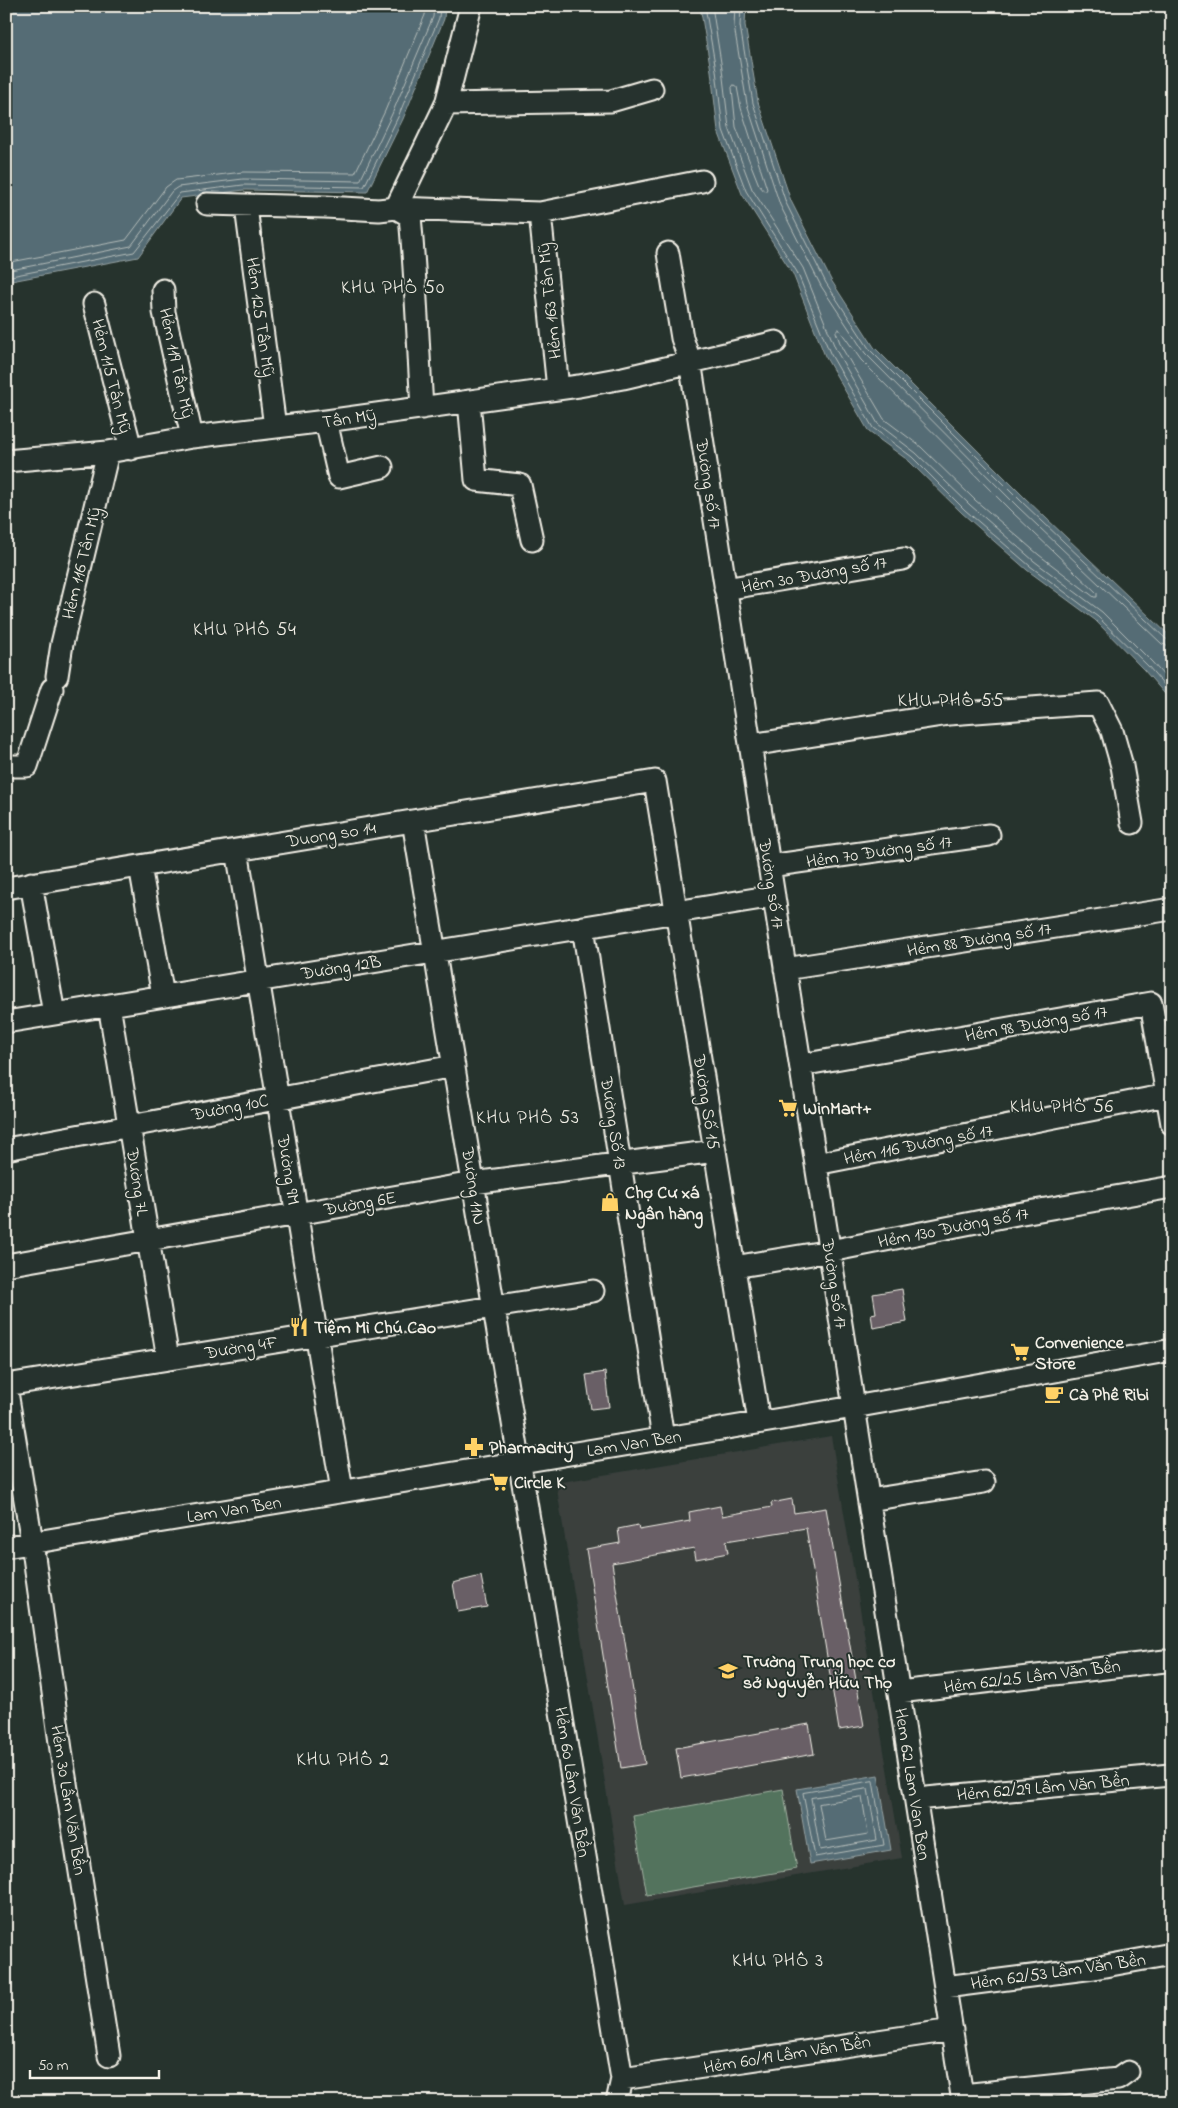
<svg xmlns="http://www.w3.org/2000/svg" width="1178" height="2108" viewBox="0 0 1178 2108" font-family="'Indie Flower',sans-serif">
<style>
.built{fill:#3a403e}
.pitch{fill:#52735d;stroke:#a3b2a2}
.water{fill:#556c74;stroke:#95a1a2}
.lines{fill:none;stroke-linecap:round;stroke-linejoin:round}
.shore{stroke:#b4bcba;stroke-width:1}
.building{fill:#695f66;stroke:#f4f1e8}
.minor-casing{stroke:#f4f1e8;stroke-width:25}
.minor{stroke:#26332d;stroke-width:21}
.labels{text-anchor:middle;stroke-width:4;stroke-linejoin:round;paint-order:stroke}
.street-label{font-size:18px;fill:#f4f1e8;stroke:#26332d}
.poi-label{font-size:18px;font-weight:bold;fill:#f4f1e8;stroke:#26332d;text-anchor:start}
.neighbourhood-label{font-size:19px;letter-spacing:1px;fill:#f4f1e8;stroke:#26332d}
</style>
<rect width="100%" height="100%" fill="#26332d"/>
<filter id="ink" filterUnits="userSpaceOnUse"><feTurbulence type="fractalNoise" baseFrequency=".02" numOctaves="2"/><feDisplacementMap in="SourceGraphic" scale="10" xChannelSelector="R" yChannelSelector="G"/><feConvolveMatrix kernelMatrix="1 2 1 2 8 2 1 2 1" color-interpolation-filters="sRGB"/></filter>
<g filter="url(#ink)">
<path class="built" d="M831 1436 902 1858 625 1905 556 1483Z"/>
<path class="pitch" d="M783 1789 797 1869 647 1895 633 1816Z"/>
<path class="water" d="M6 6H445L444 19 403 119 367 192 244 190 181 198 138 257 6 282Z
M700 6H746L745 25 758 102 791 201 831 280 874 347 1025 498 1172 638V702L1144 670 1095 620 1027 570 962 513 909 461 869 432 825 356 793 274 742 194 718 131 711 71Z
M878 1775 891 1850 810 1864 797 1789Z"/>
<g class="lines">
<path class="shore" d="M705 6 716 70 723 130 746 191 797 272 830 353 873 428 912 457 965 510 1030 566 1098 617 1148 666 1172 694
M712 6 722 69 729 128 752 189 803 268 836 350 878 424 916 453 970 505 1034 561 1102 612 1152 662 1172 685
M735 6 734 26 747 104 780 205 821 286 865 353 1018 507 1162 644 1172 647
M741 6 740 26 753 103 786 203 826 283 870 350 1022 502 1166 639 1172 641
M734 85 737 87 741 108 767 189 765 192 759 185 736 127 732 88Z
M6 263 126 240 166 187 176 180 243 172 355 173 385 111 425 15 426 6
M6 271 131 246 172 191 178 187 243 179 360 181 392 114 433 17 434 6
M6 277 134 252 180 193 243 185 364 187 398 117 439 18 440 6
M839 329 861 360 1012 512 1097 593V597H1094L1039 555 975 500 921 447 884 419 842 348 836 332Z
M873 1781 884 1845 815 1857 803 1793Z
M868 1789 877 1840 820 1850 811 1798Z
M862 1797 868 1834 826 1841 819 1804Z"/>
</g>
<path class="building" d="M902 1289 907 1322 873 1328 871 1314 876 1313 873 1294Z
M605 1372 609 1407 591 1409 586 1375Z
M792 1499 794 1513 826 1508 864 1726 839 1730 806 1528 726 1541 728 1553 696 1559 694 1548 612 1563 645 1764 621 1768 586 1549 620 1543 618 1529 638 1525 639 1530 690 1521 689 1512 720 1506 722 1516 772 1507 771 1503Z
M481 1576 487 1607 458 1612 453 1583Z
M809 1724 814 1754 681 1778 676 1748Z"/>
<g class="lines">
<g class="minor-casing">
<path id="minor" d="M446 104 611 101 652 89
M207 204 325 207 379 210 396 208 446 104 471 6
M246 207 275 427
M396 208 540 213 702 181
M396 208 410 216C416 280 418 344 422 408
M540 213 558 389
M668 253 682 338 690 361 963 2102
M163 290 164 312 192 437
M94 304 131 449
M469 401 476 480 520 485 532 540
M326 421 339 477 382 467
M6 461 108 452 192 437 326 421 579 386 623 378 776 342
M725 589 903 559
M57 676 62 644 108 452
M750 745 949 714 1098 703 1112 731 1122 766 1132 823
M6 766H27L52 689
M413 821 622 2079 617 2102
M237 850 342 1491
M140 866 163 996
M769 866 989 835
M31 883 54 1014
M6 888 655 781 759 1422
M583 927 663 1438
M785 969 1172 909
M109 1005 168 1359
M6 1022 774 896
M801 1065 1151 1003 1172 1124
M6 1149 454 1066
M816 1164 1172 1094
M6 1265 473 1183 715 1151
M734 1267 830 1251 1017 1214 1172 1187
M6 1385 593 1291
M6 1386 32 1542 63 1764 109 2056
M869 1500 984 1482
M6 1547 854 1407 1172 1350
M899 1692 1165 1661
M916 1799 1170 1775
M945 1987 1094 1968 1172 1954
M622 2079 952 2030
M962 2095 1118 2079 1128 2072"/>
</g>
<use href="#minor" class="minor"/>
</g>
</g>
<defs>
<g id="supermarket-bare" transform="scale(1.5)"><path d="M-6-5.5h2.5l.6 2H6L4.5 2H-2.5L-4.4-4H-6ZM-1.5 3.2a1.3 1.3 0 1 0 .1 0ZM3 3.2a1.3 1.3 0 1 0 .1 0Z" fill="#ffd166" stroke="#26332d" stroke-width="2.5" paint-order="stroke"/></g>
<g id="shop-bare" transform="scale(1.5)"><path d="M-5-2.5h2.3a2.7 3.5 0 0 1 5.4 0H5L5.5 6h-11ZM-1.5-2.5h3a1.5 2.3 0 0 0-3 0Z" fill="#ffd166" stroke="#26332d" stroke-width="2.5" paint-order="stroke"/></g>
<g id="restaurant-bare" transform="scale(1.5)"><path d="M-5-6h1v4h1v-4h1v4h1v-4h1v5L-1.5 .5V6h-2V.5L-5-1ZM5-6V6H3V1.5H1.5Q1.5-4 5-6Z" fill="#ffd166" stroke="#26332d" stroke-width="2.5" paint-order="stroke"/></g>
<g id="cafe-bare" transform="scale(1.5)"><path d="M-5.5-4.5H6V0H3Q3 3.5 0 3.5H-2.5Q-5.5 3.5-5.5 0ZM3-3.2v2h1.7v-2ZM-6 4.5H4V6H-6Z" fill="#ffd166" stroke="#26332d" stroke-width="2.5" paint-order="stroke"/></g>
<g id="pharmacy-bare" transform="scale(1.5)"><path d="M-2-6h4v4h4v4h-4v4h-4v-4h-4v-4h4Z" fill="#ffd166" stroke="#26332d" stroke-width="2.5" paint-order="stroke"/></g>
<g id="school-bare" transform="scale(1.5)"><path d="M0-5L7-2L0 1L-7-2ZM-4 1L0 2.5L4 1V4Q0 6-4 4Z" fill="#ffd166" stroke="#26332d" stroke-width="2.5" paint-order="stroke"/></g>
</defs>
<g fill-rule="evenodd">
<use href="#supermarket-bare" x="788" y="1108"/>
<use href="#shop-bare" x="610" y="1202"/>
<use href="#restaurant-bare" x="299" y="1327"/>
<use href="#supermarket-bare" x="1020" y="1352"/>
<use href="#cafe-bare" x="1054" y="1394"/>
<use href="#pharmacy-bare" x="474" y="1447"/>
<use href="#supermarket-bare" x="499" y="1482"/>
<use href="#school-bare" x="728" y="1671"/>
</g>
<g class="labels">
<g class="street-label">
<text transform="translate(549 301) rotate(-96)" y="6">Hẻm 163 Tân Mỹ</text>
<text transform="translate(261 317) rotate(82)" y="6">Hẻm 125 Tân Mỹ</text>
<text transform="translate(177 363) rotate(78)" y="6">Hẻm 119 Tân Mỹ</text>
<text transform="translate(112 376) rotate(76)" y="6">Hẻm 115 Tân Mỹ</text>
<text transform="translate(349 418) rotate(-8)" y="6">Tân Mỹ</text>
<text transform="translate(709 484) rotate(81)" y="6">Đường số 17</text>
<text transform="translate(81 563) rotate(-76)" y="6">Hẻm 116 Tân Mỹ</text>
<text transform="translate(814 574) rotate(-10)" y="6">Hẻm 30 Đường số 17</text>
<text transform="translate(331 834) rotate(-9)" y="6">Duong so 14</text>
<text transform="translate(879 851) rotate(-8)" y="6">Hẻm 70 Đường số 17</text>
<text transform="translate(772 884) rotate(81)" y="6">Đường số 17</text>
<text transform="translate(979 939) rotate(-9)" y="6">Hẻm 88 Đường số 17</text>
<text transform="translate(341 967) rotate(-9)" y="6">Đường 12B</text>
<text transform="translate(1036 1023) rotate(-10)" y="6">Hẻm 98 Đường số 17</text>
<text transform="translate(707 1102) rotate(81)" y="6">Đường Số 15</text>
<text transform="translate(230 1107) rotate(-11)" y="6">Đường 10C</text>
<text transform="translate(614 1123) rotate(81)" y="6">Đường Số 13</text>
<text transform="translate(918 1144) rotate(-11)" y="6">Hẻm 116 Đường số 17</text>
<text transform="translate(289 1170) rotate(81)" y="6">Đường 9M</text>
<text transform="translate(138 1182) rotate(81)" y="6">Đường 7L</text>
<text transform="translate(474 1186) rotate(81)" y="6">Đường 11N</text>
<text transform="translate(360 1203) rotate(-10)" y="6">Đường 6E</text>
<text transform="translate(953 1227) rotate(-11)" y="6">Hẻm 130 Đường số 17</text>
<text transform="translate(835 1284) rotate(81)" y="6">Đường số 17</text>
<text transform="translate(241 1347) rotate(-9)" y="6">Đường 4F</text>
<text transform="translate(634 1443) rotate(-9)" y="6">Lam Van Ben</text>
<text transform="translate(234 1509) rotate(-9)" y="6">Lam Van Ben</text>
<text transform="translate(1032 1676) rotate(-7)" y="6">Hẻm 62/25 Lâm Văn Bền</text>
<text transform="translate(573 1782) rotate(81)" y="6">Hẻm 60 Lâm Văn Bền</text>
<text transform="translate(913 1784) rotate(81)" y="6">Hem 62 Lam Van Ben</text>
<text transform="translate(1043 1787) rotate(-5)" y="6">Hẻm 62/29 Lâm Văn Bền</text>
<text transform="translate(69 1800) rotate(81)" y="6">Hẻm 30 Lâm Văn Bền</text>
<text transform="translate(1058 1971) rotate(-8)" y="6">Hẻm 62/53 Lâm Văn Bền</text>
<text transform="translate(787 2054) rotate(-9)" y="6">Hẻm 60/19 Lâm Văn Bền</text>
</g>
<g class="poi-label">
<text x="803" y="1114">WinMart+</text>
<text x="625" y="1198">Chợ Cư xá<tspan x="625" dy="21">Ngân hàng</tspan></text>
<text x="314" y="1333">Tiệm Mì Chú Cao</text>
<text x="1035" y="1348">Convenience<tspan x="1035" dy="21">Store</tspan></text>
<text x="1069" y="1400">Cà Phê Ribi</text>
<text x="489" y="1453">Pharmacity</text>
<text x="514" y="1488">Circle K</text>
<text x="743" y="1667">Trường Trung học cơ<tspan x="743" dy="21">sở Nguyễn Hữu Thọ</tspan></text>
</g>
<g class="neighbourhood-label">
<text x="393" y="293">KHU PHỐ 50</text>
<text x="245" y="635">KHU PHỐ 54</text>
<text x="951" y="706">KHU PHỐ 55</text>
<text x="1062" y="1112">KHU PHỐ 56</text>
<text x="528" y="1123">KHU PHỐ 53</text>
<text x="343" y="1765">KHU PHỐ 2</text>
<text x="778" y="1966">KHU PHỐ 3</text>
</g>
</g>
<rect width="1178" height="2108" fill="none" stroke="#26332d" stroke-width="25"/>
<rect x="12" y="12" width="1153" height="2083" fill="none" stroke="#f4f1e8" stroke-width="2" filter="url(#ink)"/>
<path d="M30 2070v8h129v-8" fill="none" stroke="#f4f1e8" stroke-width="2.5"/>
<text x="38" y="2070" font-size="15" fill="#f4f1e8" stroke="#26332d" stroke-width="4" paint-order="stroke">50 m</text>
</svg>
